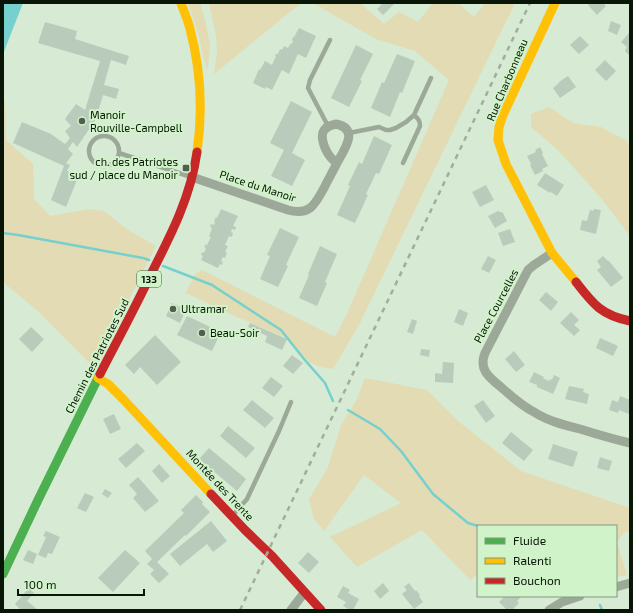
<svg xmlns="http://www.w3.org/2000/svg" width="633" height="613" viewBox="0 0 633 613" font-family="'Exo 2',sans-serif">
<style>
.green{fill:#e3dbb4}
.water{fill:#76d0cd}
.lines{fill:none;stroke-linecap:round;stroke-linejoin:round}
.stream{stroke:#76d0cd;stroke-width:2.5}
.building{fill:#b9ccbc}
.lane{stroke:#9ca998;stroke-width:4.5}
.street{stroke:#9ca998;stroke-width:9}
.fast{stroke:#4caf50;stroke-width:9}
.slow{stroke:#ffc107;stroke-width:9}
.jam{stroke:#c62828;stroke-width:9}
.rail{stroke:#a0ae9d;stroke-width:2.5;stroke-dasharray:5 5;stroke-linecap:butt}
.poi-dot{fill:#51604e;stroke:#d1f3ca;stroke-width:1.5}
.labels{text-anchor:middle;stroke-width:4;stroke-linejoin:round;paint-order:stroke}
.shield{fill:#d1f3ca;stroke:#455842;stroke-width:1}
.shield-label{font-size:10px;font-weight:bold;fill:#091507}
.street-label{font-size:11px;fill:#091507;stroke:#d1f3ca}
.poi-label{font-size:11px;fill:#091507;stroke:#d1f3ca;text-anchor:start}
</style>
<rect width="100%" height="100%" fill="#d7ead3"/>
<path class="green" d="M188 3H200L205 20 209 39 210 46 208 67 206 69 199 37Z
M209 3H301L214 74 217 54 216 35Z
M313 3H360L384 24 399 12 418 22 433 3H458L474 17 485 3H515L360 323 333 369 321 367 309 362 287 338 237 317 186 293 195 274 202 270 335 337 346 316 449 80 415 51 376 39Z
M3 101H5L6 140 33 164 34 199 50 216 90 209 104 211 128 230 156 246 143 271 95 369 39 312 3 282Z
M549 107 573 123 601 127 627 141 630 148V236L601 198 559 151 531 127V114Z
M365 378 427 390 458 421 521 471 630 508V531L625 532 617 542 627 575 616 577V526H478V574L470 580 422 530 357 567 330 537 401 503 364 475 324 531 314 519 309 499 328 467 341 425 356 401Z"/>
<path class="water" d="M3 3H23L3 54Z"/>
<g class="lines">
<path class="stream" d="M3 233 18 235 143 258 149 260
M163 266 212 285 281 330 304 359 325 383 333 401
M348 410 380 429 401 451 433 494 468 523 478 526
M600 605 602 610"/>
</g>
<path class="building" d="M383 3H395L383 15 377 9Z
M590 3H603L606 6 597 15 588 5Z
M611 21 621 25 617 35 608 31Z
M45 22 77 31 75 39 129 56 126 65 111 60 104 85 119 89 116 99 103 95 96 119 77 147 73 142 68 149 73 154 66 163 70 165 67 171 79 175 66 207 51 200 64 166 13 143 22 122 51 134 65 144 70 138 65 131 71 126 65 119 76 104 85 110 100 61 38 43Z
M299 28 316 36 306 58 298 54 289 74 282 70 272 90 266 87 265 89 253 83 259 69 260 70 265 61 272 65 276 56H275L276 54H278L280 49 282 50 284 46 288 48 291 43 292 44 293 41 292 40 293 37H294Z
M629 33 630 34V56L625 51 627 47 621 42Z
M580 36 589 45 579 54 570 45Z
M356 45 373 54 360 80 362 81 349 107 331 98Z
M397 54 415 61 402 93 400 92 390 117 371 108 382 82 384 83Z
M605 60 616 71 606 81 595 70Z
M568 76 576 87 560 98 553 88 559 83V82Z
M291 101 312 112 292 153 305 160 292 186 271 176 284 150 270 143Z
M374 136 392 145 379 174 376 173 366 194 368 195 355 223 337 215 350 186 348 185 359 162 362 164Z
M540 147 543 153 542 154 548 166 542 169 543 171 535 175 530 165 531 164 527 156 536 152 535 150Z
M545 173 564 185 557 196 551 192 550 193 537 185Z
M486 185 494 200 480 207 472 192Z
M221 209 238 216 233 226 236 227 235 230 232 229 231 232 233 233 232 237 229 236 225 245 228 246 225 252 227 253 225 258 223 257 221 261 223 262 222 265 220 264 218 268 201 260 203 256 201 255 202 252 204 253 206 248 204 247 206 244 207 245 211 237H209L212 228 210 227 211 224 214 225 215 222 214 221 216 217 217 218Z
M594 209 601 210 596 234 580 230 582 220 587 221 590 210 593 211Z
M498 211 503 213 507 221 495 228 488 216Z
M280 228 299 237 286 265 288 266 278 287 260 279 270 256 267 255Z
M510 229 515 242 503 246 498 233Z
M320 246 337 254 325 282 327 283 317 306 299 298 309 275 308 274Z
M488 256 496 260 489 273 481 269Z
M603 256 608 261H609L623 278 611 287 597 270 601 267 597 261Z
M546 292 558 302 551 311 539 300Z
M172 303 186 310 180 323 166 316Z
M459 309 468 313 463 326 454 322Z
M571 312 579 320 574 325 580 330 574 336 560 323Z
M187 316 221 332 212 351 177 335Z
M412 319 417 321 413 334 407 332Z
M250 323 287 339 282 350 265 342 267 336 248 327Z
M31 327 44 339 32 352 19 339Z
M155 335 181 362 157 385 140 367 134 374 125 365Z
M600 338 618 346 613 356 596 348Z
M421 349 430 350 429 357 420 355Z
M514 351 525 365 516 372 505 359Z
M292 355 303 363 293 374 283 366Z
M443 362 454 363 453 383 435 382V373L442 374Z
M534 372 544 377 543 378 549 381 550 379 552 380 554 375 560 378 553 394 537 387V385L529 382Z
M271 377 283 386 274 397 262 388Z
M569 386 584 389 583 392 589 394 587 404 565 399Z
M620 396 630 400 629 414 619 410 618 413 609 410 612 400 618 402Z
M252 400 274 418 265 428 243 410Z
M483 400 495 416 486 423 474 406Z
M114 414 121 429 110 434 103 419Z
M228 426 255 448 246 458 220 436Z
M511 432 533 450 524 461 502 443Z
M137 443 145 451 126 468 118 459Z
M553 444 556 445 578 452 573 467 548 459Z
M209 448 246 479 237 491 199 459Z
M600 457 612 461 609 471 597 468Z
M159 464 170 476 162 483 152 471Z
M138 477 159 501 145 512 133 498 137 494 129 485Z
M105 489 112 493 108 498 102 494Z
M85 493 94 497 86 512 77 508Z
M196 495 203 502 202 504 210 512 186 536 185 535 157 562 169 574 159 583 150 574 154 570 147 564 152 559 145 551 184 513 181 510Z
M211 521 227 541 213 552 207 544 180 566 170 554Z
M46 531 60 537 52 554 48 553 46 558 38 555 46 537 43 536Z
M28 550 37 554 33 564 23 560Z
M125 550 140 563 113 592 98 578Z
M308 552 319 562 309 573 298 563Z
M383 583 389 591 380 599 374 591Z
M409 583 415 591 416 590 420 595 419 596 423 602 414 609 402 594 407 590 404 587Z
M343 586 350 590 348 593 359 599 353 610H350L343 606 346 602 337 597Z
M29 588 34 593 27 601 38 610H21L15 604Z
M505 596H522L517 601 519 603 512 610 510 608 508 610H507L499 602Z"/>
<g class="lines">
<path class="lane" d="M328 126 308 88 310 80 330 40
M349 133 379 127 386 130H390L396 128 406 122 414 115 431 78
M89 151a15 15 0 1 1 30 0a15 15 0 1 1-30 0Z
M119 153 191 177
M403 163 420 126C420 120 418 119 414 115
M233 515 247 499 279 431 291 402"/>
<path class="street" d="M336 124C360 129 344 150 337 163 331 159 328 155 325 148 320 135 321 127 336 124Z
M192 177 288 210C309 216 315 205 324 188 328 180 333 171 337 163
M552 253 534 265 528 270 485 353C478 370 490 378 502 388 512 397 522 406 534 412 548 421 564 425 580 429 596 434 613 439 630 443
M616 587 630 583
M291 610 304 593
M549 610 562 602 580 596"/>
<path class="fast" d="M3 574 38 500 100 374"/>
<path class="slow" d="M181 3C184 12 188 20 190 29 201 70 203 111 197 152
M555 3 503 115 499 127 498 140 506 164 552 253 576 282
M98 378 108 384 123 399 211 494"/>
<path class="jam" d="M576 282C593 304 601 315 630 321
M100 374C117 341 135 308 151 274 171 235 191 196 197 152
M211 494 245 530 272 556 321 610"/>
<path class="rail" d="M240 610 530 3"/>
</g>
<g class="poi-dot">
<circle cx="82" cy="121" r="4"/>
<rect x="182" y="164" width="8" height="8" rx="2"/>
<circle cx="173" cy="309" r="4"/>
<circle cx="202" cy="333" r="4"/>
</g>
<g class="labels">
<rect class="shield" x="137" y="271" width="24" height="16" rx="3"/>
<g class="shield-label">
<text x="149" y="283">133</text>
</g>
<g class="street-label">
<text transform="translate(507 80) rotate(-67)" y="4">Rue Charbonneau</text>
<text transform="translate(258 186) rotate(18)" y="4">Place du Manoir</text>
<text transform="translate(496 306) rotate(-62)" y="4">Place Courcelles</text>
<text transform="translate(97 356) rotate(-63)" y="4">Chemin des Patriotes Sud</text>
<text transform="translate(220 485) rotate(47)" y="4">Montée des Trente</text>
</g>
<g class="poi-label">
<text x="90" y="119">Manoir<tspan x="90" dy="13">Rouville-Campbell</tspan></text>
<text x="178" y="166" text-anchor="end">ch. des Patriotes<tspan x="178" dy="13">sud / place du Manoir</tspan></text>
<text x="181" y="313">Ultramar</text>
<text x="210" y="337">Beau-Soir</text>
</g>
</g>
<rect width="633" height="613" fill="none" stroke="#091507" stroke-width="8"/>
<rect x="477" y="525" width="140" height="72" fill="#d1f3ca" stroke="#819a7c"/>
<rect x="485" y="538" width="20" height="6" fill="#4caf50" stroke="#819a7c"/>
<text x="513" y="545" font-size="12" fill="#091507">Fluide</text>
<rect x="485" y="558" width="20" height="6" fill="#ffc107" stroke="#819a7c"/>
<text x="513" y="565" font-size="12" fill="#091507">Ralenti</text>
<rect x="485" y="578" width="20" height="6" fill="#c62828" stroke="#819a7c"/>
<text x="513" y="585" font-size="12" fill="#091507">Bouchon</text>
<path d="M18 589v6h126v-6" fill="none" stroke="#091507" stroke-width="2"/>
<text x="24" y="589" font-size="12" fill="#091507" stroke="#d1f3ca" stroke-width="3" paint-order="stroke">100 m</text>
</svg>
